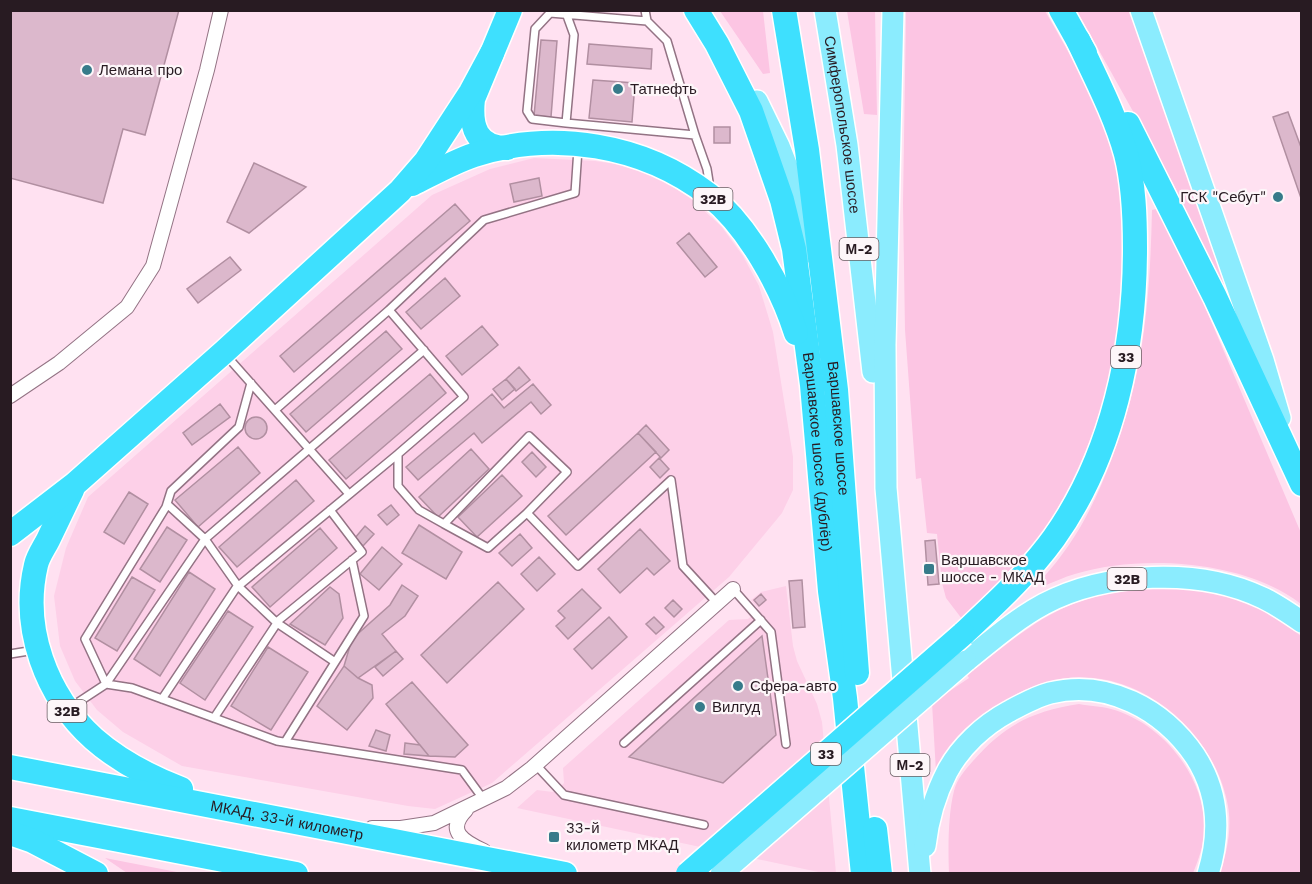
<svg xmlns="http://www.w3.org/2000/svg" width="1312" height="884" viewBox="0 0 1312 884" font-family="'Work Sans',sans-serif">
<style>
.built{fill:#fdd0e8}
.green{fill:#fcc5e3}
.building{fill:#dcb8cc;stroke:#b18fa1;stroke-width:1.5}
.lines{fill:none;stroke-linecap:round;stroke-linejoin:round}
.lane-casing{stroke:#937384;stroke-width:10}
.street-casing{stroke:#937384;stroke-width:16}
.primary-casing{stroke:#fff;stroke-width:24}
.highway-casing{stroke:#fff;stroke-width:27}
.lane{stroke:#fff;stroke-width:7}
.street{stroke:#fff;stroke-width:14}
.primary{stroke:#8becfe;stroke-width:21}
.highway{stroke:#3ee0fe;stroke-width:24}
.primary-bridge-casing{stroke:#fff;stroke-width:24;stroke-linecap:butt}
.highway-bridge-casing{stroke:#fff;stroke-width:27;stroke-linecap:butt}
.primary-bridge{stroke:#8becfe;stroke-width:21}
.highway-bridge{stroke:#3ee0fe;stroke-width:24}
.poi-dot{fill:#377b8a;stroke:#fdf6f9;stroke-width:2}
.labels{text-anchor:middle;stroke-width:4.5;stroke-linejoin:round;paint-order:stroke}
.shield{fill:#fdf6f9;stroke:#685d62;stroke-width:1.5}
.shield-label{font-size:14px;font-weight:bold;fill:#281b22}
.poi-label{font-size:15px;fill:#281b22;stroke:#fdf6f9;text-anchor:start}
.street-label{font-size:15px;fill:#281b22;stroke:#fdf6f9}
</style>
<rect width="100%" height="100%" fill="#ffe1f1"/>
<path class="built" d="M534 158 595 161 623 165 656 176 690 198 721 226 743 256 759 286 773 332 793 457V490L782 513 729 577 492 783 435 809 408 806 182 766 123 732 97 710 75 681 60 646 54 596 66 548 88 497 432 195 490 169Z
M786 586 793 646 797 661 817 704 822 722 836 873H823L517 808 537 790 553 792 558 789 564 783 563 768 729 620 748 619 759 610 751 600 761 592Z"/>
<path class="green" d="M720 11H763L770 73 763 74Z
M847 11H875L877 115 864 114Z
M906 11H1045C1072 57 1102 111 1115 163 1123 193 1123 222 1123 253 1123 347 1100 441 1050 521 1027 558 993 588 962 619L946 598 942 583 937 534 927 533 921 478 916 479 905 330 903 203Z
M1077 11H1132L1225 284 1220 286 1173 183Z
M1160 208 1178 243 1301 533V604C1244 560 1142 554 1075 574 1064 577 1054 582 1044 586L1041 580C1075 543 1094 506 1112 458 1144 374 1150 299 1152 210Z
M1152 588C1215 588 1252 597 1301 636V873H1220C1227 853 1232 828 1228 806 1214 727 1129 658 1047 682 995 696 968 733 936 772L932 703 969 678 967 675C1000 650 1032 621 1070 605 1096 594 1124 591 1152 588Z
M1079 704C1089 706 1101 706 1111 709 1163 723 1208 779 1204 834 1203 847 1198 861 1193 873H949C948 849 948 814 954 791 957 779 965 770 973 761 1004 725 1033 711 1079 704Z
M105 858 182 873H127Z"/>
<path class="building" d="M10 10H179L145 135 123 129 103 203 10 178Z
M541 40 557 41 551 117 534 116Z
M589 44 652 49 651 69 587 64Z
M593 80 635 83 632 122 589 118Z
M1288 112 1302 150V201L1273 117Z
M714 127H730V143H714Z
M254 163 306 187 249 233 227 222Z
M539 178 542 196 514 202 510 184Z
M455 204 470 221 294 372 280 356Z
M689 233 717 267 705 277 677 243Z
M230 257 241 270 198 303 187 289Z
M445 278 460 296 421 329 406 312Z
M482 326 498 345 462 375 446 356Z
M386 331 402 349 306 432 290 414Z
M519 367 530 380 516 391 506 379Z
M430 374 446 393 346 479 329 460Z
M506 379 515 389 502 400 493 389Z
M533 384 551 405 541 414 531 402 482 443 474 433 418 480 406 467 492 394 504 408Z
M220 404 230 417 192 445 183 433Z
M245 428a11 11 0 1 1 22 0a11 11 0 1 1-22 0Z
M646 425 669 450 661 458 638 433Z
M638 433 656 452 566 535 548 516Z
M238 447 260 473 198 527 175 500Z
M471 449 489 469 438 517 419 497Z
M532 452 546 467 536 477 522 462Z
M659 458 669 469 660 478 650 467Z
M502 475 522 496 477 537 458 517Z
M296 480 314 501 237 567 219 547Z
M129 492 148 504 124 544 104 532Z
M391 505 399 515 387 525 378 515Z
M419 525 462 552 446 579 402 553Z
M365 526 374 534 363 546 355 538Z
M167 527 187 540 160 582 140 569Z
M320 528 337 548 270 607 252 587Z
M640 529 670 561 654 575 647 568 620 593 598 569Z
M520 534 532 548 512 566 499 553Z
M935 540 939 584 928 585 925 541Z
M382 547 402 564 379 590 360 574Z
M539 557 555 574 537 591 521 574Z
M189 572 215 589 160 676 134 659Z
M132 577 155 590 117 651 95 638Z
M802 580 805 627 793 628 789 581Z
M498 582 524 609 447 683 421 655Z
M402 585 418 596 405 616 382 634 396 651 358 678 344 666 352 639 390 605Z
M330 587 339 594 343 618 325 645 290 624Z
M582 589 601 608 568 639 556 626 565 618 558 611Z
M761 594 766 600 759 606 754 600Z
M673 600 682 609 674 617 665 608Z
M228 611 253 627 205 700 180 683Z
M609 617 627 637 592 669 574 649Z
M654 617 664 627 656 634 646 624Z
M762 636 776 735 723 783 629 757Z
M268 647 308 672 271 730 231 706Z
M396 651 403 659 383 676 375 667Z
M344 666 358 678 372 685 373 698 347 730 317 706Z
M412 682 468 745 455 757 429 756 386 704Z
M376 730 390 735 386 751 369 746Z
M405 743 420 745 429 756 404 754Z"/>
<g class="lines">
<g class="lane-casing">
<path id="lane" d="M645 10 647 21 667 41 695 135 707 169 710 188
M566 13 574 35 566 123 695 135
M566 123 532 119 527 111 535 29 550 13 647 21
M225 354 349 494
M275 410 389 310
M167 504 205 539 238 586 277 623 335 662
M527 513 488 548 444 524 529 436 567 472 527 513 578 566 671 480 683 566 717 603
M444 524 419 510 398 486V454L464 397 389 310 484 220 575 193 578 149
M733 589 771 632 786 744
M10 654 35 650
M106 684 205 539 424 350
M106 684 85 639 166 507 171 491 239 427 251 383
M162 699 236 588 398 454
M71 707 106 684 132 688 277 741 462 770 484 800
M214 718 279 620 362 552 330 510
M285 742 364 616 352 560
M624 743 761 620
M536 765 564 795 704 825"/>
</g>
<g class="street-casing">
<path id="street" d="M10 396 59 363 127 307 153 266 207 70 221 10
M466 810C445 831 464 842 484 851
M372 828H401L434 823 506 788 532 768 733 589"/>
</g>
<g class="primary-casing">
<g id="primary">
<path id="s1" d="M825 10 847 145 873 372"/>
<path d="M893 10 885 345 886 488 920 874"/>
<path d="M1141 10 1263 360 1280 418"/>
<path d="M757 101 779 146 795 187 810 252"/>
<path d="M966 661C991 641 1016 619 1044 604 1105 572 1199 567 1263 598 1276 604 1289 613 1302 622"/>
<path d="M925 846C928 820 935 795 947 772 960 747 984 725 1008 712 1021 705 1035 697 1050 693 1107 679 1163 709 1195 756 1219 793 1221 832 1208 874"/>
</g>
</g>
<g class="highway-casing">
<g id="highway">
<path id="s2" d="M696 10 717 44 751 111 782 200 794 249 812 385 830 591 845 698 863 874"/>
<path id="s3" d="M784 10 807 150 836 390 857 673"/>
<path d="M1061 10 1085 53"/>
<path d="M1128 124 1215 297 1302 484"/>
<path d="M507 148C476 148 470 126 473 99L510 10"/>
<path d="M412 184C432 174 453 162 474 155 554 130 643 144 709 195 748 226 781 286 796 333"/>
<path d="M72 490C64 507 56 523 48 540 44 548 38 556 36 565 21 628 46 696 94 739 119 761 150 777 181 789"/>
<path d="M10 534 75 484 224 352 400 191 426 161 471 92 492 53"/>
<path d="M963 634C995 604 1028 574 1054 538 1113 455 1135 348 1135 248 1135 217 1134 185 1126 154 1115 114 1095 77 1078 40"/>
<path id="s4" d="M10 767 565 874"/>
<path d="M10 819 296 874"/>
<path d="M875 829 880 874"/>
<path d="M10 833 33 841 96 874"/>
</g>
</g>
<use href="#lane" class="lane"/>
<use href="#street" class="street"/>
<use href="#primary" class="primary"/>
<use href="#highway" class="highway"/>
<g class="primary-bridge-casing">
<path id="primary-bridge" d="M721 874 966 661"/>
</g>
<g class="highway-bridge-casing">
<path id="highway-bridge" d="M688 874 963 634"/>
</g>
<use href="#primary-bridge" class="primary-bridge"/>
<use href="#highway-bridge" class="highway-bridge"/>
</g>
<g class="poi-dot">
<circle cx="87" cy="70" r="6"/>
<circle cx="618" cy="89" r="6"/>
<circle cx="1278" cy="197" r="6"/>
<rect x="923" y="563" width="12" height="12" rx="3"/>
<circle cx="738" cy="686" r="6"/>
<circle cx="700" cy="707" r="6"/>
<rect x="548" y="831" width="12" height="12" rx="3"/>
</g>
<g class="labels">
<g class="shield">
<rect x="693.5" y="188" width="39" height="22" rx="4.5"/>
<rect x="839.5" y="238" width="39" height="22" rx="4.5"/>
<rect x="1111" y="346" width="30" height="22" rx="4.5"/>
<rect x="1107.5" y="568" width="39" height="22" rx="4.5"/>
<rect x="47.5" y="700" width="39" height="22" rx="4.5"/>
<rect x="811" y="743" width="30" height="22" rx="4.5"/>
<rect x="890.5" y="754" width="39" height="22" rx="4.5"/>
</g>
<g class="shield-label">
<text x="713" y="204">32B</text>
<text x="859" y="254">М-2</text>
<text x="1126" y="362">33</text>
<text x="1127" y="584">32B</text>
<text x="67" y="716">32B</text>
<text x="826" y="759">33</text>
<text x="910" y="770">М-2</text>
</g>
<g class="poi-label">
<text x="99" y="75">Лемана про</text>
<text x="630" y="94">Татнефть</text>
<text x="1266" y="202" text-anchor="end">ГСК "Себут"</text>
<text x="941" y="565">Варшавское<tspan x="941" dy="17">шоссе - МКАД</tspan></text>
<text x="750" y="691">Сфера-авто</text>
<text x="712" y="712">Вилгуд</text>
<text x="566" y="833">33-й<tspan x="566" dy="17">километр МКАД</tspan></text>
</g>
<g class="street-label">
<text dy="5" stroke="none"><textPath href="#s1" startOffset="116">Симферопольское шоссе</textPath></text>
<text dy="5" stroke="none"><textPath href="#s3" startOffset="422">Варшавское шоссе</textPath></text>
<text dy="5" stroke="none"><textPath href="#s2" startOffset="464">Варшавское шоссе (дублёр)</textPath></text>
<text dy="5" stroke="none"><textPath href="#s4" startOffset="282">МКАД, 33-й километр</textPath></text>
</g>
</g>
<rect width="1312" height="884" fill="none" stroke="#281b22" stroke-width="24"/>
</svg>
